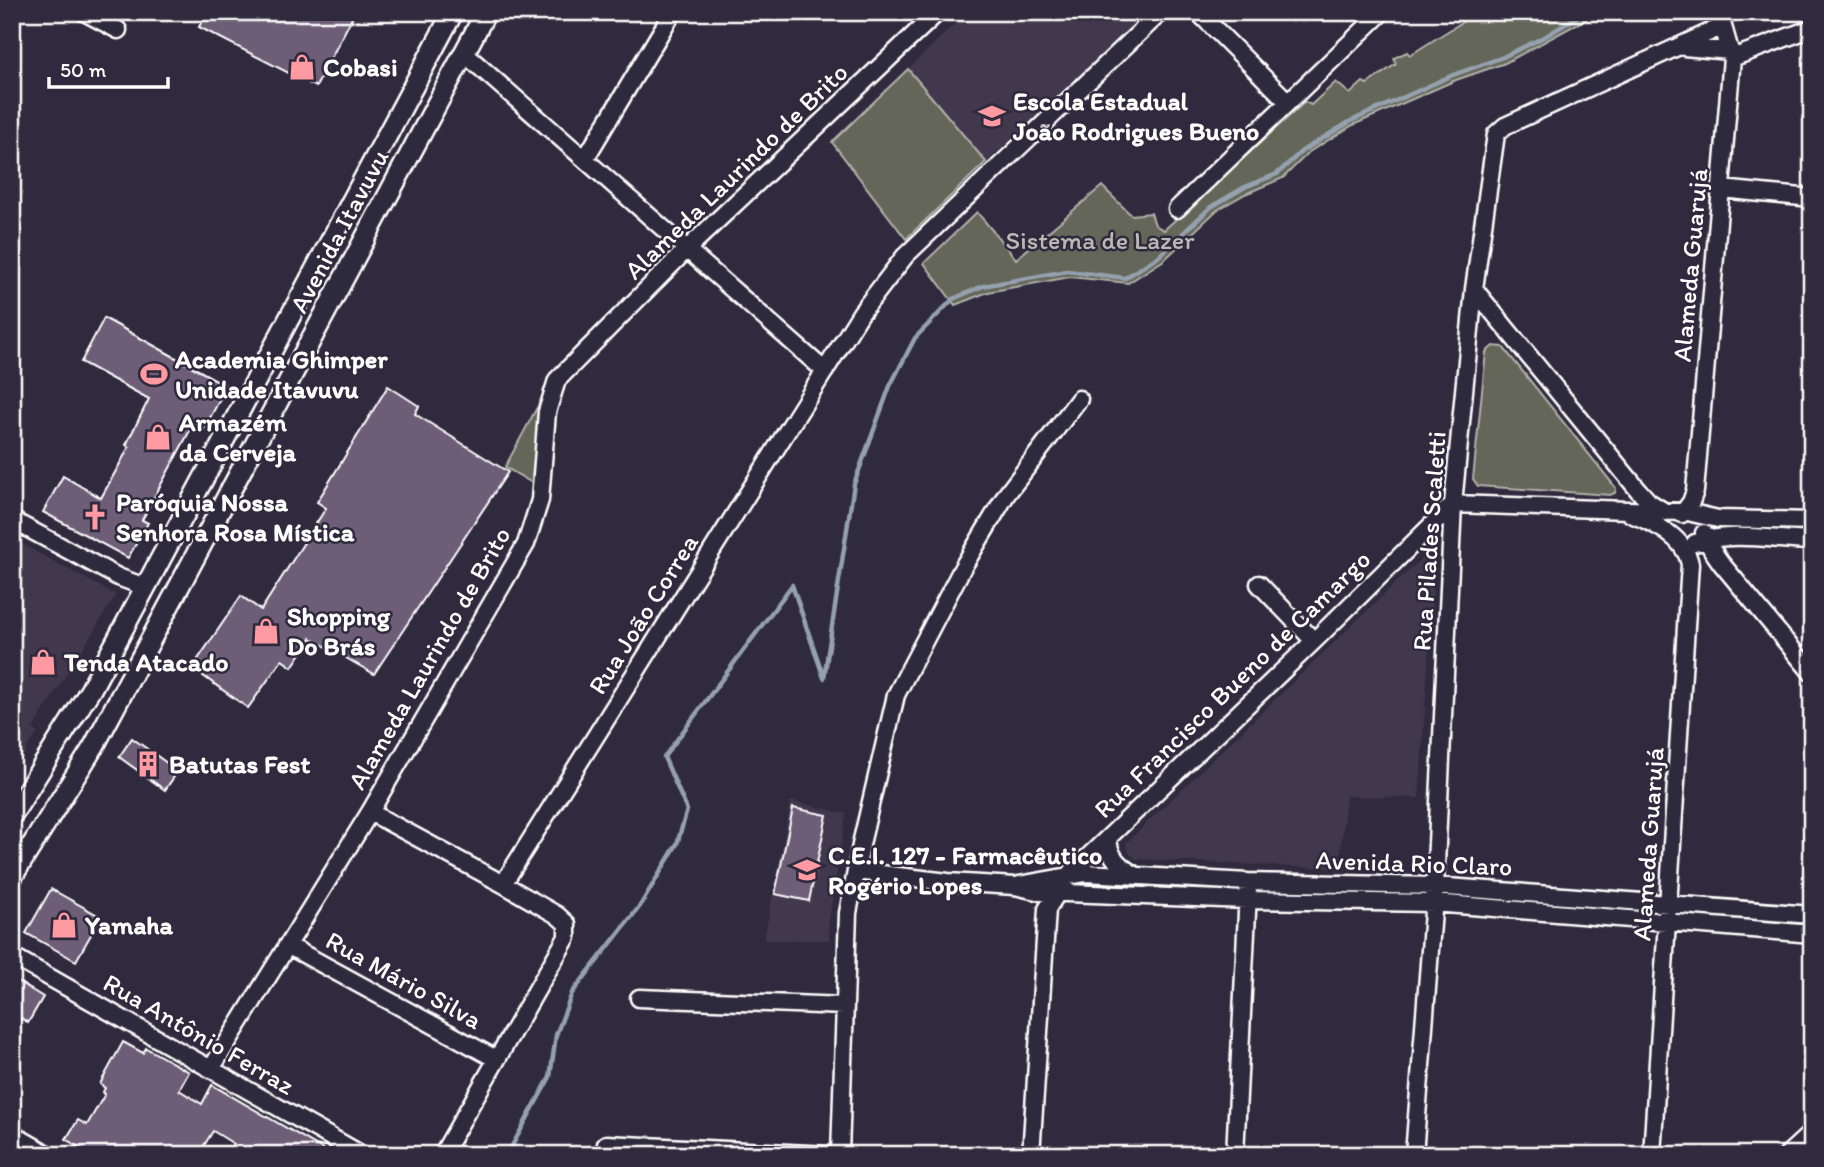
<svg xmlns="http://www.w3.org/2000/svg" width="1824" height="1167" viewBox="0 0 1824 1167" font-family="Itim,sans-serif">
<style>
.built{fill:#42394e}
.green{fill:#646658;stroke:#b2b2ac;stroke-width:2}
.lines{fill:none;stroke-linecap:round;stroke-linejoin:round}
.stream{stroke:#95a1af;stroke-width:4.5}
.building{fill:#6e5d77;stroke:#fff;stroke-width:2}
.minor-casing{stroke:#fff;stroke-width:21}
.major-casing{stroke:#fff;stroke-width:24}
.minor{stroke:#2f2a3d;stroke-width:16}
.major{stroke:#2f2a3d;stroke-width:19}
.labels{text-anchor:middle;stroke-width:5;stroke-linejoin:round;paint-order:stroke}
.poi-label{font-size:26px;font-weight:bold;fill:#fff;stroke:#2f2a3d;text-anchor:start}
.street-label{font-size:26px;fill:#fff;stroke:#2f2a3d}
.park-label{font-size:26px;fill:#b9bab4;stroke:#2f2a3d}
</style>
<rect width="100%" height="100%" fill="#2f2a3d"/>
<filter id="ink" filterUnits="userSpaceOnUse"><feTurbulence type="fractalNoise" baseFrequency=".0143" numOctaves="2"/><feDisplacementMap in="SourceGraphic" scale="14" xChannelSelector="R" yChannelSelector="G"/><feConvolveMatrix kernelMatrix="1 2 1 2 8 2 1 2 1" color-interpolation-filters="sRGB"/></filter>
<g filter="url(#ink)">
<path class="built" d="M967 12H1150L986 162 908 69Z
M12 539 116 595 33 728 38 733 26 748 27 750 14 769 17 773 12 780Z
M1430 554 1435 557 1419 798 1346 796 1339 869 1136 859 1129 853 1126 843 1424 556Z
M791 801 846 814 828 926 830 940H764Z"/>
<path class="green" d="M1471 12H1599L1505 63 1456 80 1353 125 1309 152 1283 178 1245 194 1217 210 1164 260 1128 283 1070 277 988 292 955 305 924 263 977 212 1016 259 1102 186 1131 215 1151 213 1155 225 1164 230 1305 102 1311 105 1336 82 1350 94 1363 82 1367 84 1396 64 1394 58 1407 52 1410 55 1467 19V16Z
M908 69 986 162 906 239 832 142Z
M1493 346 1503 347 1616 488 1615 493 1610 495 1478 486 1473 479 1486 352Z
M545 398 534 484 505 467 541 400Z"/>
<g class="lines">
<path class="stream" d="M507 1155 550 1077 556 1035 572 993 640 906 677 844 687 810 664 757 792 585 824 678 854 484 890 386 915 338 953 299 983 286 1067 271 1125 278 1158 257 1211 207 1245 187 1277 174 1302 151 1351 121 1453 75 1503 57 1546 36 1585 12"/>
</g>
<path class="building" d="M206 12H355L316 87 199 27Z
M104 318 227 386 204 429 194 423 142 520 148 523 128 558 43 512 63 476 101 498 129 447 126 445 149 399 81 362Z
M388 386 419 406 415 414 508 472 374 674 311 638 292 667 282 660 248 708 192 668 241 596 261 610 326 508 317 502Z
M132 738 178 771 165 790 119 757Z
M793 808 827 815 809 901 775 894Z
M51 889 101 917 76 961 26 933Z
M12 978 43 997 28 1023 21 1018 12 1032Z
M123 1042 143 1053 146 1048 189 1072 179 1090 202 1104 212 1085 333 1155H228L234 1144 213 1131 198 1155H92L66 1139 78 1120 87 1125 105 1094 103 1092 105 1088 100 1084Z"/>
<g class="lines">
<g class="minor-casing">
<path id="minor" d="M84 12 118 30
M1198 12 1288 102
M1684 47 1730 51
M464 53 825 371
M1732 58 1812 28
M585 159 673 12
M1721 189 1812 198
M1177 209 1382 12
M1474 289 1639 491 1649 502 1665 512
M1692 513 1718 519 1812 521
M1631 514C1654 523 1685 537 1690 564L1652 1155
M1682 514 1691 502 1695 491 1732 58 1719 12
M12 520 118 577 145 587
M1704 533 1712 550 1721 563 1812 673
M1695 543C1731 531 1774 540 1812 541
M1259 584 1314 641
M370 812 503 884 557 915 567 924V937L442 1155
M1108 838C1109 857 1119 866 1135 875
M856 871 948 882 1015 886 1041 892 1247 900 1434 903 1812 934
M503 884 861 313 905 256 1161 12
M1019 885 1086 873 1248 882 1435 886 1812 915
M287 945 496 1059
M12 956 362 1155
M639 998 845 1006
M211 1069 370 812 526 544 540 500 547 412 557 380 687 249 938 12
M12 1134 49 1155
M606 1144 830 1155
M840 1155 848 913 862 840 896 695 963 567 1006 495 1079 399
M1031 1155 1047 909 1069 875 1314 641 1453 504 1687 512
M1235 1155 1248 892
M1414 1155 1435 886 1453 504 1474 289 1496 134 1505 126 1723 26
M1787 1155 1812 1132"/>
</g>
<g class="major-casing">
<path id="major" d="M12 815 91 689 453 12
M12 877 94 746 486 12"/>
</g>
<use href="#minor" class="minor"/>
<use href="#major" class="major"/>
</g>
</g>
<defs>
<g id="shop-bare" transform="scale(2.1)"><path d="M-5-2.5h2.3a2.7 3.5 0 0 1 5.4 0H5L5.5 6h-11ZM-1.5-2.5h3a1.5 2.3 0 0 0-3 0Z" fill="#ff9aa2" stroke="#2f2a3d" stroke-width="2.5" paint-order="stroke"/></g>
<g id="school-bare" transform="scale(2.1)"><path d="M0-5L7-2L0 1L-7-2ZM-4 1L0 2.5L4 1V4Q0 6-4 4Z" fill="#ff9aa2" stroke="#2f2a3d" stroke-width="2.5" paint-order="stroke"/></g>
<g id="stadium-bare" transform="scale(2.1)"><path d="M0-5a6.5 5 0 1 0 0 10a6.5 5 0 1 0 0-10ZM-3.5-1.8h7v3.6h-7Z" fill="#ff9aa2" stroke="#2f2a3d" stroke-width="2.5" paint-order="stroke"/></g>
<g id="church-bare" transform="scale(2.1)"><path d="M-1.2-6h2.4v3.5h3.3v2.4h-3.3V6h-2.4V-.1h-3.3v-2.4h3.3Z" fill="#ff9aa2" stroke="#2f2a3d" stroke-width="2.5" paint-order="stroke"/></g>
<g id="building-bare" transform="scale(2.1)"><path d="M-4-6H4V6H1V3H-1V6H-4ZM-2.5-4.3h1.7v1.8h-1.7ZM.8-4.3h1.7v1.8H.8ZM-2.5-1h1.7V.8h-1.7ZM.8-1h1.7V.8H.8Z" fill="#ff9aa2" stroke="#2f2a3d" stroke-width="2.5" paint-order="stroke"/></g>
</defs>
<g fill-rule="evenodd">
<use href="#shop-bare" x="302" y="67"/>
<use href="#school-bare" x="992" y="116"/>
<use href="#stadium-bare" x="154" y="374"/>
<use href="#shop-bare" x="158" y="437"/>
<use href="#church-bare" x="95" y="517"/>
<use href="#shop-bare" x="266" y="631"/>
<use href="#shop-bare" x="43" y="662"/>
<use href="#building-bare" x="148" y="764"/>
<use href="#school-bare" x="807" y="870"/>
<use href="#shop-bare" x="64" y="925"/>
</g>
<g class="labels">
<g class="poi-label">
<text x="323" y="76">Cobasi</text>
<text x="1013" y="110">Escola Estadual<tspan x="1013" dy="30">João Rodrigues Bueno</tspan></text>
<text x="175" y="368">Academia Ghimper<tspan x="175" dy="30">Unidade Itavuvu</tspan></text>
<text x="179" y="431">Armazém<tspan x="179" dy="30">da Cerveja</tspan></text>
<text x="116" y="511">Paróquia Nossa<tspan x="116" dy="30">Senhora Rosa Mística</tspan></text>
<text x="287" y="625">Shopping<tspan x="287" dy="30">Do Brás</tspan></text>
<text x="64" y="671">Tenda Atacado</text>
<text x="169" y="773">Batutas Fest</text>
<text x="828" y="864">C.E.I. 127 - Farmacêutico<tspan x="828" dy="30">Rogério Lopes</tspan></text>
<text x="85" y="934">Yamaha</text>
</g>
<g class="street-label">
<text transform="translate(736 171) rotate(-44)" y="9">Alameda Laurindo de Brito</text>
<text transform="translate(339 231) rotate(-62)" y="9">Avenida Itavuvu</text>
<text transform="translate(1690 265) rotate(-85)" y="9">Alameda Guarujá</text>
<text transform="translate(1429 541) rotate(-86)" y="9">Rua Pilades Scaletti</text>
<text transform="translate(643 614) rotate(-58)" y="9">Rua João Correa</text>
<text transform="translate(429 658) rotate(-60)" y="9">Alameda Laurindo de Brito</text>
<text transform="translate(1232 684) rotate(-44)" y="9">Rua Francisco Bueno de Camargo</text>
<text transform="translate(1648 844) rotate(-86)" y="9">Alameda Guarujá</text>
<text transform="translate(1414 863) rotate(2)" y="9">Avenida Rio Claro</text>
<text transform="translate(404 980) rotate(29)" y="9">Rua Mário Silva</text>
<text transform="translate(199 1034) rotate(30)" y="9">Rua Antônio Ferraz</text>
</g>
<g class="park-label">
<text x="1100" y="249">Sistema de Lazer</text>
</g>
</g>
<rect width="1824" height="1167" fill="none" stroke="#2f2a3d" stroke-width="42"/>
<rect x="21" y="21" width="1782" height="1125" fill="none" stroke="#fff" stroke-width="2.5" filter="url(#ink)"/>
<path d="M49 77v10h119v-10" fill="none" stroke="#ffffff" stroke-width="3.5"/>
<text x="60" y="77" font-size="21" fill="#ffffff" stroke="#2f2a3d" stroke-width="5" paint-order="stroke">50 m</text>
</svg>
